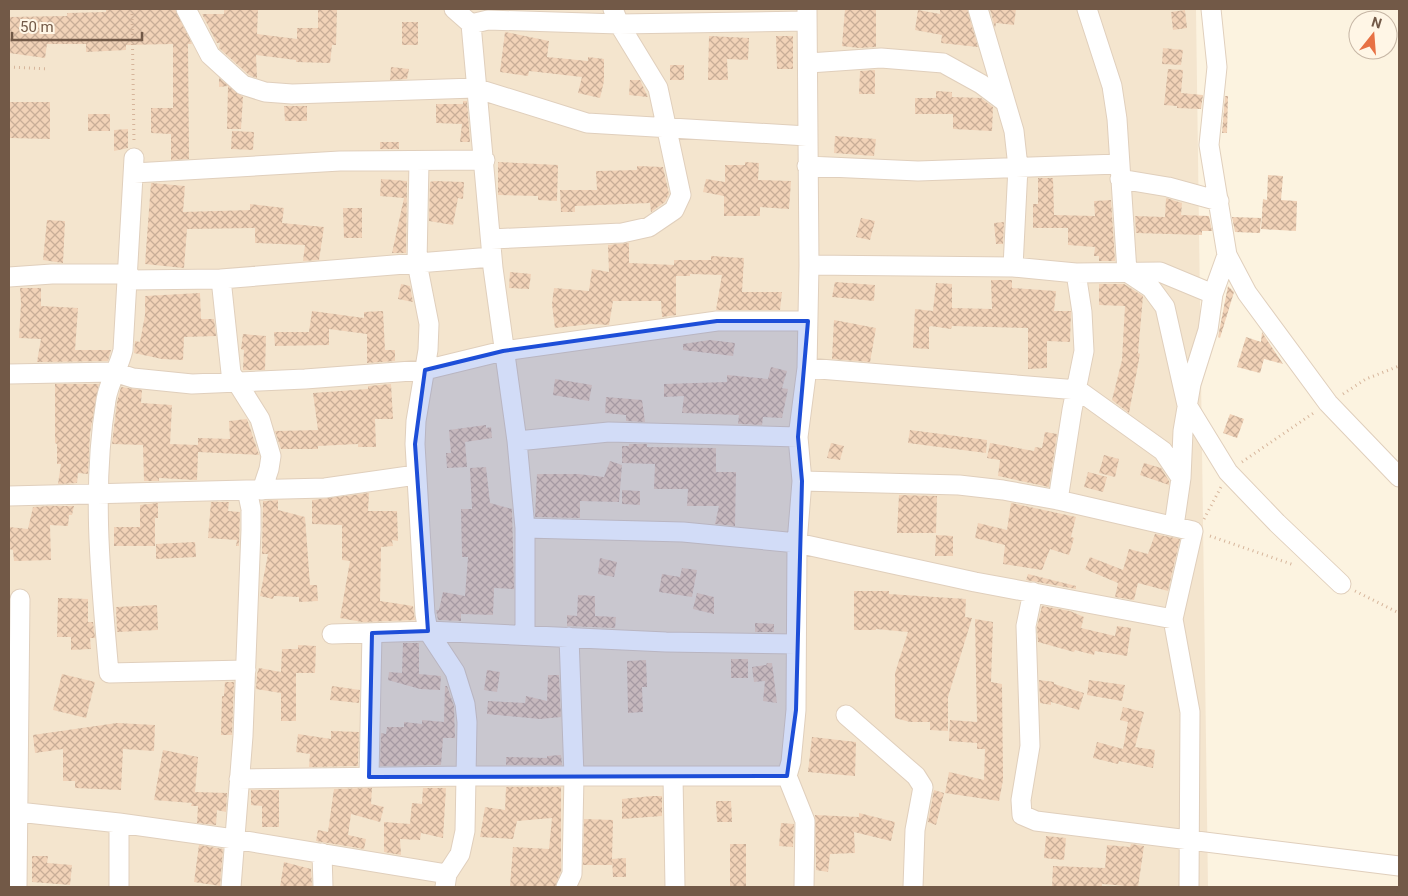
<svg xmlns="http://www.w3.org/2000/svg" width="1408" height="896" viewBox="0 0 1408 896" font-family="Roboto,sans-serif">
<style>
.residential{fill:#f4e5ce}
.building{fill:url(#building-cross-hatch)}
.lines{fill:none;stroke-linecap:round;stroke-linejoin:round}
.minor-casing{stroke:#e0cfbc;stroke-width:21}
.path{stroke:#d6b59b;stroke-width:3;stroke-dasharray:1 4;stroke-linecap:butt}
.minor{stroke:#fff;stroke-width:19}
.marked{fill:#1d4ed8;fill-opacity:0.2;stroke:#1d4ed8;stroke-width:4;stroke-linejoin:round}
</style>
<defs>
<pattern id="building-cross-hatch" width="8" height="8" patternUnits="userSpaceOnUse" patternTransform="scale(1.25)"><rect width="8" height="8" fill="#f1d2b7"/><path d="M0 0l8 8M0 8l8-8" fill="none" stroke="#c8ad97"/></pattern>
</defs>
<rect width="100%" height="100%" fill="#fcf3e0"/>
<path class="residential" d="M9 9H1196L1208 887H9Z"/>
<path class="building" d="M106 9H175L192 44H188L189 159 171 160V134L151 133V108H173V44L126 45V50L86 52V44H47L45 58 9 53V17L67 16V13L106 12Z
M224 9H258L257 34 297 39V28H318V9H337L336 45H332L330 63 296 62V60L256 55 257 78 249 75 219 48 220 43H217L202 14H224Z
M845 9H876V47L859 48 842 46Z
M940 9H967L978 47 941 43 942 35 915 30 918 10 940 14Z
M990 9H1016L1014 25 996 23 995 28Z
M1185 10 1187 28 1173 30 1171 12Z
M402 22H418V45H402Z
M505 32 549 41 547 57 588 61V57L604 59V81L600 98 578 93 582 77 529 71 528 76 500 72Z
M709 36 749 38 748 60 727 59 728 80H708Z
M776 36H793V69H777Z
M1163 48 1183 50 1181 65 1162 64Z
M670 65H684V80H670Z
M391 67 409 69 407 79 390 80Z
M1168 69 1183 70 1181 93 1203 95 1201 109 1177 108V106L1164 105Z
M875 70V94H859L860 71Z
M219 78 243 97 241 129H227L228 86 219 87Z
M630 80H640L648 97 629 95Z
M936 91 952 92V97L981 98 993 107 992 131 953 129V114H915V98H936Z
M1225 96H1228L1227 133H1222Z
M463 101H467L470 142H460L462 124 436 123V104H463Z
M10 102H50V139L10 138Z
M284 106H307V121H285Z
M88 114H110V131H88Z
M128 129V148L114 151V130Z
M232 131 254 132 253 150 231 149Z
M835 136 876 139 874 156 834 153Z
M380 142H399V149H380Z
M498 162 558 165 557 201 538 200V196L498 195Z
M745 162 759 163 758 180 791 181 789 209 760 207V216H724V196L703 192 706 179 725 182V165H745Z
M637 166 663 167 669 194 665 202 651 212 650 203 575 206V212H561L560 190H597L596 171 637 170Z
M1268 175 1283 176 1281 200 1297 201 1296 231 1261 229 1263 199 1267 200Z
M1038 178H1053L1054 215 1095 216 1094 201 1111 200 1115 261H1099V256H1094L1095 247 1068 245V228H1033V204H1038Z
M381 179 407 181 406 253H392L404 198 380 196Z
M434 181 464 182 463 199 458 198 453 225 429 221 430 182Z
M151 183 185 186 183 212 250 210V204L284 208 282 223 324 227 319 260 303 261 305 245 255 243V228L187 229 184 268 145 264Z
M1166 198 1182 203 1181 215 1209 216 1212 231H1202V235L1136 233 1135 216 1165 217Z
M343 208H362V238H344Z
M1232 217 1261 218 1260 233 1235 232Z
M861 218 875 221 870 240 856 237Z
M47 220 65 221 63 263 43 260Z
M1004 222 1003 244H996L994 223Z
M629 243V263L674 265V260H711V256L744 258 742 292H782L780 310H716L722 275 690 274V276H676V315L662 317 661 301H613L609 325 591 324 555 328 552 304 554 288 589 291 592 269 609 272 608 245Z
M510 272 531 274 529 289 509 288Z
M991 280H1012V288L1056 291 1054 311H1071L1070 342 1047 341V368L1028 369V328L952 326 951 329 931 326 929 327V349L913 348 915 309 933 311 936 283 952 284V308L992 309Z
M835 282 875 285 874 301 832 297Z
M401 284 410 286 413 302 398 299Z
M1099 284H1124L1143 296 1138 353 1140 354 1129 413 1112 400 1122 360 1125 306 1099 305Z
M1228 286 1234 292 1220 338 1218 337Z
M20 288H41V306L78 308 75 350H111L108 361 37 362 41 339 19 338 21 303Z
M200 293 201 319H214L216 336 184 337 183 360 162 359 134 353 135 341 140 342 145 315V296Z
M312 311 364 318V312L383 311 385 350H395V361L367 363V334L329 329V345L275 346 274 332H309Z
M834 320 876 328 870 362 832 359Z
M1262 332 1283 364 1264 359 1260 373 1237 367 1246 337 1261 342Z
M243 334 266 336 265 370H243L244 350 241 349Z
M710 340 735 343 733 356 683 350V344Z
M771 367 787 371 782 388 788 389 782 418 763 417 762 425 738 424 739 415 682 413 684 396 664 397V384L727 382V375L768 379Z
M555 379 592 385 589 401 553 395Z
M55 384H99L90 433 88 474 78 473 77 483 58 484 61 464H57V444L55 443Z
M391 384 393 419H375L376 447H358V444L318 446V449H281L275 431 318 430 313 393 368 389V386Z
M121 387 142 390 141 403 172 405 170 444 198 445V438L230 439 229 421 247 419 259 455 198 452 197 480 159 478V481H144L143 445 112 444 117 402Z
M606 397 642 400 645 422 626 421V415L605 413Z
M1230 414 1244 419 1237 438 1223 433Z
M486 425V428L491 427 492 438 465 442 467 467 447 468 446 453H451L449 430Z
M910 430 987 440 986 453 908 443Z
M1045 432 1057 434 1049 487 998 476 1000 460 987 458 990 443 1034 451 1035 447 1042 448Z
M831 443 844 446 840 460 827 458Z
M629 444H647V447L716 448V472H736L735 526 715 524 719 506H687L688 489H654L655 464 622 463V446H629Z
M1104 455 1119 459 1115 477 1099 473Z
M610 461 622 465 619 502 580 501V518L535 517 537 474H578L604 477Z
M1144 463 1161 468 1169 481V485L1140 475Z
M486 467 490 503 512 509 514 589 494 588 493 615 461 614V621L438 620 436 610H439L443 592 465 596 468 557H462L461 509H472L470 468Z
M1088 472 1107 477 1103 492 1084 487Z
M622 490 640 491V505L622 504Z
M369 493 368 511H397L398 541 392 540 393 546 381 547 380 601 413 606 415 620 362 622 340 618 350 561 342 560V525L312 524V500Z
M899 495 937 496 936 533H897Z
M278 500V510L305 517 310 585H317L318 601 299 602V597L274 596 273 599 260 596 268 554H262L263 501Z
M211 502H229L228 511 240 512 239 546H236L237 540 208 538Z
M158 503V518H155V546H114V527H140V505Z
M1011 503 1076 517 1071 537 1074 538 1069 555 1050 549 1042 570 1003 564 1005 545 975 538 978 523 1007 530Z
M50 506H74L72 515H69L68 526 50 525 51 560 14 561 13 550 9 549V527L28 529 33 507Z
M1155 534 1180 539 1168 591 1138 583 1134 600 1115 597 1118 583 1085 569 1090 557 1123 570 1129 549 1148 554Z
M936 535 953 536V556H935Z
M195 542 196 557 156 559V544Z
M600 558 617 562 614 577 598 574Z
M682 568 697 570 692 597 659 592 662 574 680 577Z
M1028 574 1076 586V589L1026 580Z
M854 591H889V594L966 599 965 617 972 618 948 697V731L930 730V722H910L895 718V673L908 632 876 629V630H854Z
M697 593 714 597V614L693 609Z
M578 595 595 596V616L616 617 615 628 567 626V615L577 616Z
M58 598 88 599V622H93L95 638H90L91 649 71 650V637H57Z
M157 605 158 630 117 632 116 607Z
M1042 606 1070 611 1084 617 1081 628 1115 636 1117 626 1131 628 1127 656 1095 651 1094 655 1075 650 1074 652 1038 642 1037 627Z
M975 619 993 622 991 682 1002 684 1003 780 999 801 945 793 949 772 984 780 985 749H977V743L949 741 950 720 977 722Z
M755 623 774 624V632H755Z
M403 643H419V674L441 676 440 690 420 689 388 680 389 672 402 673Z
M298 645 316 646 315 673H296V721H281V693L256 689 257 674 259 668 281 672 282 649H298Z
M731 659H748V678H731Z
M646 660 647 687H642L643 712 628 713 627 661Z
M767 663H772L777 703 763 701 765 681 754 682 752 667 766 665Z
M487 670 500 672 497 692 484 690Z
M62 674 95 682 86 718 53 710Z
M548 675H559L561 717 540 719 487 714 488 701 525 703 526 696 547 701Z
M1039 680 1054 682V684L1084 693 1079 710 1051 702V705L1040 703Z
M1089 680 1125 685 1122 701 1087 695Z
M225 682H234L232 735H221L222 696H224Z
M332 686 360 690 359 703 330 700Z
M445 686H447L454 706 455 738H443L441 765 380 766 381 733 386 734 387 727H404V722L422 724V720L444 722Z
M1123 707 1144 712 1135 747 1155 750 1153 768 1119 761 1118 764 1093 758 1097 742 1123 749 1128 722 1120 720Z
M117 723 155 725 154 751 123 749 121 790 75 788V781H63V749L35 753 33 735Z
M331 731 359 732 358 766 309 767 310 754 296 752 298 734 331 739Z
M812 737 856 742 855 776 808 772Z
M163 750 198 757 195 792 227 793 226 812 217 810 216 825 197 823 198 806H191L192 803 154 800Z
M561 755 562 765H506V757L547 758V756Z
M506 787H561V871L555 887H510L513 847 549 849 552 818 517 821 513 839 480 837 485 807 505 810Z
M372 788 371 804 384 807 380 822 351 814 348 835 366 839 364 849 316 841 318 830 328 832 334 789Z
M423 788H446L443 838 421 833 420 840 400 839 401 855 384 852V822L410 824 412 803 422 804Z
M251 790H279V827H262V806L251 805Z
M934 790 944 793 936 825 928 822Z
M652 796H662V816L622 819V799Z
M716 801H731L732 822H717Z
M859 813 895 822 891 841 854 832 855 853 830 854 828 872 816 870 815 815 859 817Z
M584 819 613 820 612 859 626 858V877H613L612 859V865H583Z
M781 823 794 824 793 847 779 846Z
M1046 836 1066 838 1064 860 1044 858Z
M730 844H746V887H730Z
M1131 844 1144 846 1138 887 1102 884V887H1052L1053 866 1105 868 1107 845 1130 847Z
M199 845 223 849 220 886 194 882Z
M32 856H48L47 863 72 865 70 885 32 882Z
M284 862 311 869 312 887H280Z"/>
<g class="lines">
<g class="minor-casing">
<path id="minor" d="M186 9 210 55 243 85 265 92 292 94 475 88 587 123 807 136
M454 9 471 24 493 268 517 441 525 528V634
M978 9 1014 131 1018 167 1013 267
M1087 9 1112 86 1117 119 1127 272
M1211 9 1217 67 1209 145 1227 255 1247 293 1328 403 1399 477
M471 24 488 20 619 24 807 21
M809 63 881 58 943 63 981 84 1005 102
M134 158 123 350C119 368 109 381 106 400 91 491 101 582 109 673L246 670
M419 162 417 263 429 324 428 350 416 421 415 444 425 614 428 631 455 672 465 704 467 722 465 831 460 854 447 874 445 887
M807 166 918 171 1119 164
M134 173 340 161 485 160
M1120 179 1168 187 1219 201
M491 239 622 233 649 227 674 210 681 195 658 88 619 24 613 9
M809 265 1013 267 1076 273 1160 272 1213 294 1227 255
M1127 272 1151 288 1165 307 1187 405 1228 472 1277 523 1341 584
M9 277 52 274H129
M221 279 231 373 260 419 271 456 269 469 262 490
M128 280 221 279 492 257
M807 368 1078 390 1163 451 1181 478
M9 374 114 372 133 378 192 384 305 379 425 370 503 351 717 321H808
M517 441 609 432 798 437
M802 481 959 485 1003 490 1058 500 1193 531 1173 619 1190 712 1189 887
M9 496 325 488 416 475
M1058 500 1072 410 1084 351 1082 312 1076 273
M1174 526 1181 478 1183 431 1191 384 1208 330 1213 294
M525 528 683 532 797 543 975 582 1173 619
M1033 592 1026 626 1030 746 1021 800 1022 815 1036 821 1399 866
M332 634 428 631 666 642 796 644
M846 715 916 776 923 787 915 830 913 887
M369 777 372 633
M673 777 675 887
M239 779 467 776H787
M9 811 119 823 234 839 447 874
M119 823V887
M322 853 323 887
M17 887 20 599
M231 887 243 736 251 530V509L247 490
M566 887 572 874 574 776 569 637
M804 887 805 821 787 776 791 762 796 710 797 543 802 481 798 437 807 368 809 265 807 9"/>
</g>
<path class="path" d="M132 9 134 143
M9 67 48 69
M1343 394 1366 379 1399 366
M1242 462 1315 412
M1204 519 1221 487
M1210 536 1294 565
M1355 591 1399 613"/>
<use href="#minor" class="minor"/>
</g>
<path class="marked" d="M717 321H808L798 437 802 481 796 710 787 776 369 777 372 633 428 631 415 444 425 370 503 351Z"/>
<rect width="1408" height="896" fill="none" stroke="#725947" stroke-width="20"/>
<g transform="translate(1373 35) rotate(17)"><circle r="24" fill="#fff6e6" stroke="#c7b7a6"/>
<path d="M0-4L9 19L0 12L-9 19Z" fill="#e77144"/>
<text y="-8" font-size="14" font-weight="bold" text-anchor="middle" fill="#725947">N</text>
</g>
<path d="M12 32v8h130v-8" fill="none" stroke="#725947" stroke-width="2.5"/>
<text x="20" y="32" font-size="15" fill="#725947" stroke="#fff6e6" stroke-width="4" paint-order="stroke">50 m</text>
</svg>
